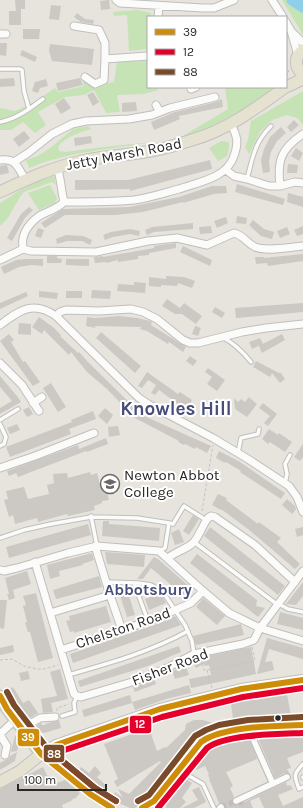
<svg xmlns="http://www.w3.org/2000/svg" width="303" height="808" viewBox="0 0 303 808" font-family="Karla,sans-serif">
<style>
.green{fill:#c6e3b5}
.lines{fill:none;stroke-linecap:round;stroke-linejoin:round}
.river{stroke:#8fcfea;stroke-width:11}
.building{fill:#ccc9c4}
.pedestrian-tunnel{stroke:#c1beb9;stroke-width:5.5;stroke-dasharray:5.5 3;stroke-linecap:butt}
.service-casing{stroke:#c0bfbf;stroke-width:5.5}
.pedestrian-casing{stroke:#c0bfbf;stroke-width:8}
.minor-casing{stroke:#c0bfbf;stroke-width:9}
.secondary-casing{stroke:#c0bfbf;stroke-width:12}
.primary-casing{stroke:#c3c2c0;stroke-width:13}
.path{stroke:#c4c3c3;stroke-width:1;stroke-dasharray:3 2;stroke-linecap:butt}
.service{stroke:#fbfbfa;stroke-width:3.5}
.pedestrian{stroke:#fbfbfa;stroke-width:5.5}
.minor{stroke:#fbfbfa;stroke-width:7}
.secondary{stroke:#fbfbfa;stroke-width:10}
.primary{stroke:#e6e2d2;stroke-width:11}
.path-bridge{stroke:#c4c3c3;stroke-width:1;stroke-dasharray:3 2;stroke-linecap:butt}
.bus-1-casing{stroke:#fff;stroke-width:9}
.bus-2-casing{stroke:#fff;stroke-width:9}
.bus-3-casing{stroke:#fff;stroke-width:9}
.bus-1{stroke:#ce8d08;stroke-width:6}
.bus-2{stroke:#e4002b;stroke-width:6}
.bus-3{stroke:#7a4b2a;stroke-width:6}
.bus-dot{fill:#282828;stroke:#fff;stroke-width:1.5}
.labels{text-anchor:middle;stroke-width:4;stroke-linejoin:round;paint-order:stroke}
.street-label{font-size:15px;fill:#282828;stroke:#fff}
.poi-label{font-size:15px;fill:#282828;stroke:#fff;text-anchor:start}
.neighbourhood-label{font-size:16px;font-weight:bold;fill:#484e79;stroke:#fff}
.district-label{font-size:19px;font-weight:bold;fill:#484e79;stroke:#fff}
.line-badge{stroke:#fff;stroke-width:1.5}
.badge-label{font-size:11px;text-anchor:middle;font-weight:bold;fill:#fff}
</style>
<rect width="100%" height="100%" fill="#e7e3dd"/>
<path class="green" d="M282 0H303V35Z
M137 10 151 13V17H148V49L129 51 127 15 114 16 113 12Z
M148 61V87H157L158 90 144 94 117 95 120 112 106 113 94 90 84 95 65 97 38 112 46 125 35 133 23 122 11 130H0V108L15 111 31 104 55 88 58 92 84 86 82 77 94 86 114 82 117 62Z
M225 87H276C246 110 219 126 183 136L228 109Z
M303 91V125L297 118 287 115 272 120 260 132 249 154 245 147 248 140 251 121Z
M88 126 91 129C80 133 64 137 58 147L59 151 65 152 103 147 153 142C114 149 65 152 29 168L26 160 38 156 49 149 73 129Z
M221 141 229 142V148L227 156 218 161 209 148Z
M54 176 56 185 52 182 24 192 20 197 7 219 0 226V203L19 191 39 181Z
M50 185 57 198 55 203 39 210 28 193Z"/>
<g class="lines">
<path class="river" d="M292 0 303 7"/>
</g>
<path class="building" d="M15 0H25V9H21V25H9V11H16Z
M109 0 110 9 101 10 100 1Z
M51 5 61 6 59 20 49 19Z
M77 13 85 19 94 20 93 24 81 22 74 17Z
M23 29H40L39 39H23Z
M0 43H7L6 56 0 55Z
M50 44 94 49 92 65 52 61 49 51Z
M22 50 37 57 35 62 20 55Z
M14 78 15 86 0 87V79Z
M80 78 83 85 58 91 56 83Z
M46 79 48 86 40 88 38 93 32 91 35 82Z
M93 92 99 102 93 106 87 95Z
M64 98 71 108 61 114 55 104Z
M222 99 223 107 179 116 180 119 154 130 151 122 175 112 216 102Z
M136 102 137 111 122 112V103Z
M294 120 299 125 291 132 287 127Z
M281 127 286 133 277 141 271 152 269 161 270 172 263 173 261 160 264 149 270 137Z
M24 131 30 138 19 147 13 139Z
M91 136 92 143 75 146 74 138Z
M296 148 303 153 299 161 291 156Z
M210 160 212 169 130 191V189L75 190V180H128Z
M288 164 298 165 297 173H287Z
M5 165H7L9 173 0 175V166Z
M237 184 285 199 283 205 235 192Z
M212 186H226L227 193 214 194 183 203V202L143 212 116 215H65L45 228 41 223 63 209 129 207 179 197Z
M288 193 303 197V207L287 202Z
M29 207 33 210 25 218 12 241 7 238 21 214Z
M237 216 247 218 246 224 236 223Z
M226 217 228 223 217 228 214 221Z
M253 220 264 229 274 232 272 239 261 236 249 225Z
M193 223V229L154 232 147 235 145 230 152 227Z
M211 226 212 233 200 234 199 227Z
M303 226V234L297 236 294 230Z
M287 227 290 234 280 238 277 231Z
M38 228 44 230 41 238 35 236Z
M130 229 140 231 139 236 130 234 113 237 105 240 103 235 111 232Z
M66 235 83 236 92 240 90 245 82 241H67L57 244 56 239Z
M176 243V248L149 253V255L138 256V259L118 262V260L106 263V262L95 263 94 257 103 256V257L154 248V246Z
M183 246 212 260 210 266 180 252Z
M303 254V261L268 266 267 263 256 264 255 257H264V258Z
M47 256H57V258L62 259 61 263H47Z
M26 259H43V266L31 265 19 267 4 274 1 267 16 260Z
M66 259H89V266L66 265Z
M166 276 184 277 195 281 192 288 178 283 177 286 161 285V287L149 286V277L166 279Z
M134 282 146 283 145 293 117 291 118 284 134 285Z
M92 290 111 291 110 299 91 298Z
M39 291 58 293 57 299 39 297Z
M66 291H82V298H66Z
M26 292 28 296 0 309V303Z
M167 299 180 308 184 303 202 316 196 324 182 314H175L162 306Z
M303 303V312L236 318 235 308Z
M215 307 225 313 222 318 212 312Z
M119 316 137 318 150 321 152 322 151 325 186 347 183 352 169 342 168 344 147 331 140 329 141 327 94 326 96 328 86 326 87 317 95 318Z
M39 317 53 327 61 335 60 336 78 353 79 352 88 362 142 415 211 446 207 453 196 447 195 449 185 444 184 445 178 442 179 441 135 418 107 389 87 372 71 352 69 355 44 330 42 334 32 327Z
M19 323 31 324V335L18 334Z
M195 326 201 328 198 336 192 334Z
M101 332 141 366 135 373 96 338Z
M9 334 14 340 11 342 23 362 25 361 40 382 33 386 0 341Z
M282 334 285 340 262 353 259 346Z
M260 338 263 344 252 349 249 342Z
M190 356 197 361 193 366 186 361Z
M256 361 279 373 280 372 285 379 280 383 272 373 270 377 253 367Z
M208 368 225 380 217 391 207 384 212 377 205 372Z
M147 372 178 394 180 392 192 400 186 410 159 390 155 395 151 393 156 385 148 380 142 388 138 386Z
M0 376 17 396 21 402 0 414V408L12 401 0 387Z
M51 383 66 407 58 412 43 388Z
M249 397 257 404 247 417 235 409 234 398 238 402 241 399 245 402Z
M263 403 277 414 268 426 264 423 270 416 259 408Z
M29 407 33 414 27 417 23 410Z
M105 408 113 415 107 424 98 416Z
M93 411 96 419 69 429 71 434 10 457 6 447 72 422 71 420Z
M17 424 20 430 10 434 7 428Z
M118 426 120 435 109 437 108 427Z
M269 429 278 435 279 433 292 442 285 452 270 442 268 444 262 439Z
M106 438 108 444 87 452 86 451 18 477 16 473 9 476 7 471 78 445 79 449Z
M303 444V457L300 461 294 457Z
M219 451 240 462 285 493 281 499 240 472 241 471 226 462 225 463 216 458Z
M90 472 91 475 97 473 101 489 106 488 109 500 102 501V503L94 506 95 510 68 516 67 514 38 522 37 518 15 524 13 515 9 517 4 500 8 499 6 491 24 487 28 499 49 494 47 485 54 483 53 474 67 473 68 478Z
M218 494 227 498 226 500 258 524 259 522 281 538 277 542 300 564 295 569 248 529 221 509V510L212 505Z
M287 499 295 506 296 509 292 514 282 505Z
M193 515 199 519 189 535 183 531Z
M103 521H109V524L160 528 159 541 102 536Z
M88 524 91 535 9 558 6 547Z
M210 527 285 586 278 595 204 536Z
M303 527V535L297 537 295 529Z
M179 529 184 542 175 545 171 533Z
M105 552 145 555 144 567 107 564Z
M92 553 94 560 82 564 83 565 59 571 60 576 50 579 47 565Z
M197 554 257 600 256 606 265 608 258 617 190 563Z
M154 557 159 560 190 587 183 595 151 568 143 579H137Z
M27 571 31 584 13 590 15 598 9 600 7 594H9L5 578Z
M99 576 102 587 56 599 53 590Z
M303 582V596L296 605 286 604Z
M117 586H126L135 615 127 617Z
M36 593 53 658 38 662 30 632H28L25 623 27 622 23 606 26 605 23 596Z
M159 594 163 597 166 603 149 610 145 599Z
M203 598 225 616 217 625 196 607Z
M0 600H7L4 629 0 628Z
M106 606 111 622 74 633V631L70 632 66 621 70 620 69 616Z
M280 612 303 618V630L277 624Z
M175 616 181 625 73 663 70 654 157 624Z
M241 624 244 635 196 645 193 636Z
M267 638 303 648V659L269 649 265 662 272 661 274 670 257 674Z
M13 645 14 652 0 655V648Z
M179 646 181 652 148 666 80 687 78 681Z
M251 647 256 674 191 688 189 679 211 675 209 665 205 666 204 664 196 668 192 661 198 658Z
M186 667 189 675 175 679 172 671Z
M60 669 68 699 51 703 53 712 43 713 41 699 57 696 50 672Z
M28 671 30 679 21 681 19 673Z
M154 679 156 684 135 692 133 687Z
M189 685 191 693 166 699 135 710 132 702Z
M13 687 23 703 29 700 38 713 26 720 7 691Z
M286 689 291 716 234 725 230 698Z
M130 695 132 703 84 717 82 710Z
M59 720 61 728 44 733 38 731 35 727 41 723 42 725H46L45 724Z
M194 720H203L213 723 200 733 184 755 146 798 135 808H130L112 800 115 792 123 798 118 789 129 794 161 762 160 761 117 787 114 781 118 779 104 744 149 728 157 751 165 747 166 748 185 730 186 724Z
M299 729 303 730V752L287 758 291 768 287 769 289 773H285L275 778 257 736 259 738 274 731Z
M247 732 257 759 226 772 233 786 230 788 234 797 232 800V803L235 805H238L286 782 287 786 290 785 293 789 278 795 283 806 303 797V808H264L259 797 250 801 253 808H225L224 804 219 803 209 779H210L208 775 209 774 205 766 196 770 194 766 185 770 196 756Z
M15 735 19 743 17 751 11 752Z
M17 752 15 761 0 770V763L9 758 10 756Z
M95 766 101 773 97 777 107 786 101 793 76 774 81 767 89 773Z
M43 767 52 785 65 780 80 793 75 799 74 798 71 801 62 805 63 808H0V789Z
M182 779H186L192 783 182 798 186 802 180 808H167L161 801Z
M199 787 206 802 194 808H182L198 800 192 790Z"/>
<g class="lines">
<path class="pedestrian-tunnel" d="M239 800 243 808
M221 807 236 801"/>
<g class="service-casing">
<path id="service" d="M0 69H20L22 70 24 91 29 109C19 116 11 120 0 122
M29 109 43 99
M247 179C253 157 254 143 271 126
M222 337C234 343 243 352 251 362
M0 420 18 409
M0 424 6 437 4 444 0 446
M238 453 241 438 258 434 259 429
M285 483 287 474 285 464 290 455
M91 516 97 546
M169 523 173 524 184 506 206 520
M0 538 24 530 51 524 91 517 137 518 169 523 165 548 159 551
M194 542 278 605
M106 582 138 583 151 585 158 589 165 595 185 625 192 641 194 654
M134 583 148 621
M279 604 288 609 303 612
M68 675C110 663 150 652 188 631
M62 716 75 712 74 703 77 696
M218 733 269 726 302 725
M303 764C293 775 294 775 299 789L303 787
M179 770 203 784 214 808
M303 777V778"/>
</g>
<g class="pedestrian-casing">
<path id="pedestrian" d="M252 729 254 741 273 784
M236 801 287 777
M220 808 221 807"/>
</g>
<g class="minor-casing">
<path id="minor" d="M116 0 120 3 203 8H214L234 0
M272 0 283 17
M158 17 159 6
M286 22 291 31 303 43
M74 26 99 30 105 43V59
M291 31 298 55
M0 34H6
M85 77 95 84 104 80 105 59 148 56
M191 89 196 87
M156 105 160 112
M0 160C16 158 17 166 25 179
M14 162 28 153 52 134 72 124 86 121 129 119 152 115 170 108 215 97
M57 167C61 178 61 190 64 202
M226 170 234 176 247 179 269 186H280L295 182 303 183
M280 186C277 160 281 149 303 134
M64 202C58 208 52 210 45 213 35 217 24 229 23 239 22 242 23 246 23 249L31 251 96 252 148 241 177 238 207 245 234 233C245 236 246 243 255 247 267 252 290 247 303 246
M64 202C87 202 111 202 134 200 149 198 164 193 179 189 199 182 227 178 234 156 239 142 237 136 231 124
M0 260 23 249
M56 316 60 312 66 310 99 311 131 309 143 312 157 319 183 340 190 343H198L242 332 266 328 303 324
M0 325C20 310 33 300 56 316L139 398 148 404 213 438 248 459 289 486 297 497 303 512
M0 363 22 385 39 411
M33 403 42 397
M0 468 35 456 94 433
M95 546 110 595 122 630
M168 558C175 552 185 550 193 543 199 537 202 526 208 518L211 516 215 517 255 545 295 582
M35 562 74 694 77 696 81 697 132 682 163 670 194 654 243 644 254 640 260 628 303 571
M0 570 4 571 17 568 68 553 97 546 159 551 203 591 229 613 260 628 303 641
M50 613 110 595
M61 650 155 619 191 603 203 591
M302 725H303
M21 729 40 718 55 717
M0 734 15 720
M0 735 7 746 5 755
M41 754 90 794 112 808
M154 801 161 808
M142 808 154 801 201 742 208 737 218 733"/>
</g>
<g class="secondary-casing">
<path id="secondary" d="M41 754 56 745 160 709 183 703 241 689 303 680"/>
</g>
<g class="primary-casing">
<path id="primary" d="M303 50C294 57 294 67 303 74
M0 192C27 179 53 167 82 161 105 156 128 155 151 151 165 149 179 144 192 140 227 130 255 109 284 88 290 85 297 82 303 79
M0 696 7 709 41 754 20 771 0 782"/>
</g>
<path class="path" d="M286 77 289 70
M202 511 213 445
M201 659 204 670H207L212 688
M0 660 12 659 24 666 37 669H44L58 665
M207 670 255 661 252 647
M57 711V708L69 704"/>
<use href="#service" class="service"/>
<use href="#pedestrian" class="pedestrian"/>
<use href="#minor" class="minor"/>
<use href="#secondary" class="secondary"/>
<use href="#primary" class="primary"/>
<path class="path-bridge" d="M248 723 252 740"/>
<g class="bus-1-casing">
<path id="bus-1" d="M0 696 7 709 41 754 90 794 112 808
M41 754 56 745 160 709 241 689 303 680
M142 808 154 801 201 742C223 726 275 726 303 725"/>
</g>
<g class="bus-2-casing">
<path id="bus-2" d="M116 801 95 788 55 755 59 752 162 717 243 697 303 688
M158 808 207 748C226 734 279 734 303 733"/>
</g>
<g class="bus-3-casing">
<path id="bus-3" d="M7 692 14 705 47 748 95 788 116 801
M138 801 149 795 195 736 206 730 219 725 248 720 302 717"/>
</g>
<use href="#bus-1" class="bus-1"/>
<use href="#bus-2" class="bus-2"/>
<use href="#bus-3" class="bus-3"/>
</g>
<defs>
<g id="school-ring" transform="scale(1)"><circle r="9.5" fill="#fff" stroke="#6b6967" stroke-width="1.5"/><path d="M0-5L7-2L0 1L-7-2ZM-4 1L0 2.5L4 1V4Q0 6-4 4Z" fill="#6b6967"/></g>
</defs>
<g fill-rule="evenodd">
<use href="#school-ring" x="110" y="484"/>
</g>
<circle class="bus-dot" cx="278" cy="718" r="3.5"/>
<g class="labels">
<g class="street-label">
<text transform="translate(124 154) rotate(-11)" y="5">Jetty Marsh Road</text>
<text transform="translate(123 628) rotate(-19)" y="5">Chelston Road</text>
<text transform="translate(170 667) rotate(-21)" y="5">Fisher Road</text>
</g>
<g class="poi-label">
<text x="124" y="480">Newton Abbot<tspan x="124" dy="17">College</tspan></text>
</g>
<g class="neighbourhood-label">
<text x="148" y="595">Abbotsbury</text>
</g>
<g class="district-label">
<text x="176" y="415">Knowles Hill</text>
</g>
</g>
<g class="line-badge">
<rect x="129" y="715" width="23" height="19" rx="4" fill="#e4002b"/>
<rect x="17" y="728" width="23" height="19" rx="4" fill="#ce8d08"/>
<rect x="43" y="744" width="22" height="19" rx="4" fill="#7a4b2a"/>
</g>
<g class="badge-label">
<text x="140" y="728">12</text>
<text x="28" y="741">39</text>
<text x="54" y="758">88</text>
</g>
<rect x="147" y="16" width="140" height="72" fill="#ffffff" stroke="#a9a9a9"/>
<rect x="155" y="29" width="20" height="6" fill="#ce8d08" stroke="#a9a9a9"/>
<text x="183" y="36" font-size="12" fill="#282828">39</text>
<rect x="155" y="49" width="20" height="6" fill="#e4002b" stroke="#a9a9a9"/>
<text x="183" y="56" font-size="12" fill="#282828">12</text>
<rect x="155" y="69" width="20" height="6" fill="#7a4b2a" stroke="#a9a9a9"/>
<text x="183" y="76" font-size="12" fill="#282828">88</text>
<path d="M18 784v6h88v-6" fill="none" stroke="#282828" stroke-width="2"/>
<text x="24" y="784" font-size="12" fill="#282828" stroke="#ffffff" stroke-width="3" paint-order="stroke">100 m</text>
</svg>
